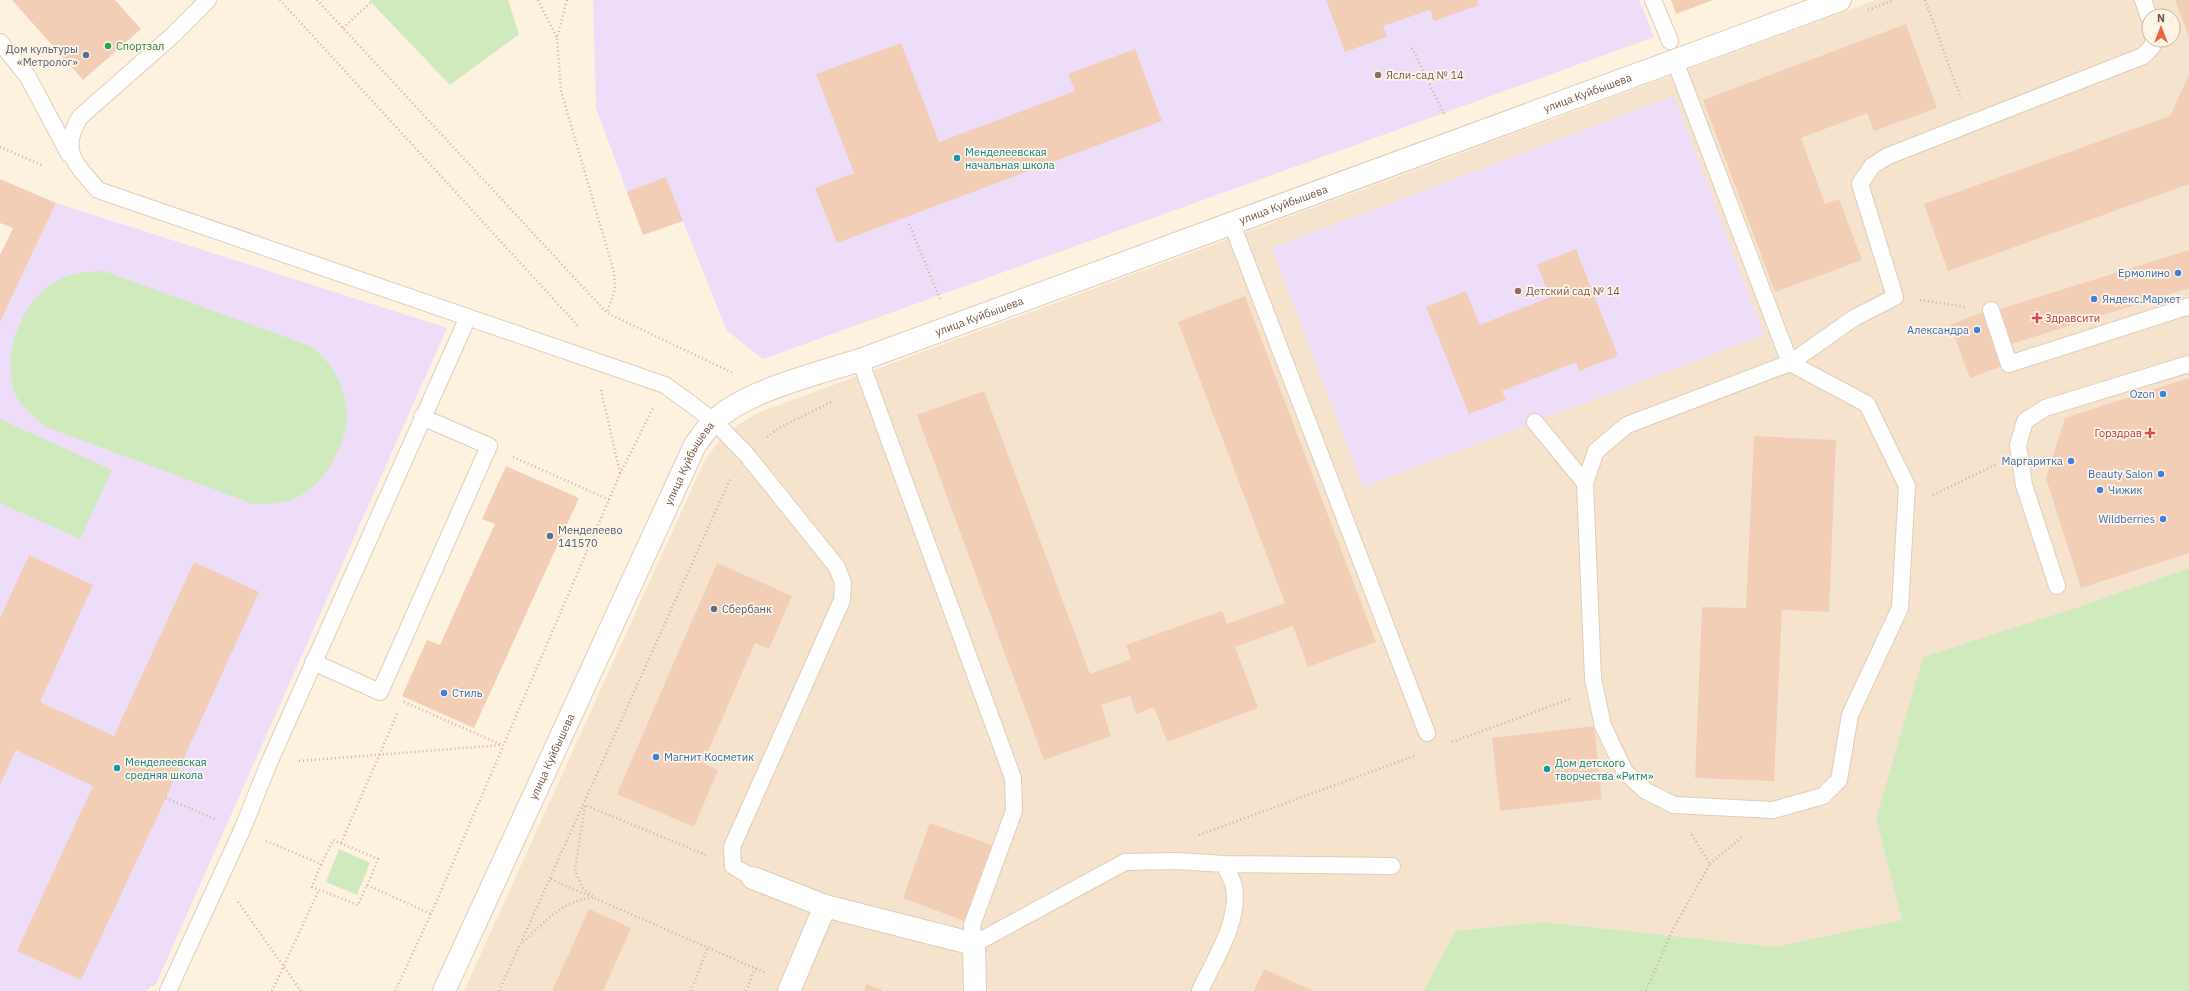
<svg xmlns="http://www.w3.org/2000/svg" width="2189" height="991" viewBox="0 0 2189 991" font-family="'IBM Plex Sans',sans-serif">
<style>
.residential{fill:#f5e3ce;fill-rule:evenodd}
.education{fill:#eeddf9}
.green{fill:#d0eabe}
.building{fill:#f3ceb6}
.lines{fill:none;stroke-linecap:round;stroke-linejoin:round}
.lane-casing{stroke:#e1cdbb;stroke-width:18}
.street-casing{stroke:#e1cdbb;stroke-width:24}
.path{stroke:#d7b29a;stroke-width:2.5;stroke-dasharray:1 3;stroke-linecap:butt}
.lane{stroke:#fff;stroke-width:16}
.street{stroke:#fff;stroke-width:22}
.leisure-dot{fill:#2e9e5b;stroke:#fff5e6;stroke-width:1.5}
.service-dot{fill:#5c6f8a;stroke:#fff5e6;stroke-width:1.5}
.education-dot{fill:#8d6e63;stroke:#fff5e6;stroke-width:1.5}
.culture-dot{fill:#0f9aa8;stroke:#fff5e6;stroke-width:1.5}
.shop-dot{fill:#3f7fe0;stroke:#fff5e6;stroke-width:1.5}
.health-dot{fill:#e0444e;stroke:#fff5e6;stroke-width:1.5}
.labels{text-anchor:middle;stroke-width:3.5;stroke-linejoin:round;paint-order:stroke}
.leisure-label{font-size:11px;fill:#27864d;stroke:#fff5e6;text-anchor:start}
.service-label{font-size:11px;fill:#4e5e75;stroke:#fff5e6;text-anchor:start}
.education-label{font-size:11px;fill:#785e54;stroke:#fff5e6;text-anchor:start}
.street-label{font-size:11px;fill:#745746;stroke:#fff5e6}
.culture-label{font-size:11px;fill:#0d838f;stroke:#fff5e6;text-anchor:start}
.shop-label{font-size:11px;fill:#366cbe;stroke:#fff5e6;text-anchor:end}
.health-label{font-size:11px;fill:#be3a42;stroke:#fff5e6;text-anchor:start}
</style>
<rect width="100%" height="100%" fill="#fdf1df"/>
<path class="residential" d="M1876 0H2189V568L2072 609 1876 819 1902 920 1774 947 1544 922 1457 931 1423 991H464L704 462 724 434 757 413ZM2149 16H2173V40H2149Z"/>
<path class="education" d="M593 0H1639L1654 37 763 359 727 331 683 221 643 235 596 108Z
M1674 96 1764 335 1363 487 1272 248Z
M56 203 447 328 156 984 145 991H0V322Z"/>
<path class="green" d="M369 0H508L519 34 450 85Z
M104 271 313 347C324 358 333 367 339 381 344 391 348 411 347 422 342 450 323 487 295 498 282 504 268 504 253 504L46 427C35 417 21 407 15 394 0 353 23 296 62 278 75 272 90 272 104 271Z
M0 419 112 470 80 539 0 503Z
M2189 568V991H1423L1456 931 1544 922 1774 947 1902 920 1876 819 1923 657 2072 609Z
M339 849 370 863 357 895 326 882Z"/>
<path class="building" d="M12 0H115L141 29 83 80Z
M1326 0H1477L1479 5 1434 21 1430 10 1406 18 1383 26 1387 37 1345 52Z
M1671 0H1713L1676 14Z
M2175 0H2189V37Z
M1906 24 1937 108 1874 131 1867 113 1801 138 1825 204 1839 199 1862 260 1775 292 1703 100Z
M901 43 939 142 1075 91 1068 74 1135 49 1162 121 837 243 815 188 854 173 816 74Z
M2189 75V184L1948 271 1924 204 2170 116Z
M666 177 683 221 643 235 627 192Z
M0 179 56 203 0 322V255L13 228 0 223Z
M1576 249 1618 356 1579 371 1576 362 1502 391 1506 400 1469 414 1426 307 1466 291 1480 325 1550 297 1537 265Z
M2189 250V288L2011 344 2000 309Z
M1245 296 1376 642 1308 667 1293 626 1235 647 1258 708 1167 742 1154 707 1136 714 1130 696 1101 705 1111 736 1044 760 917 415 984 391 1090 674 1131 659 1126 645 1222 611 1227 624 1285 603 1178 322Z
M1983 312 2002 366 1970 378 1950 325Z
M2189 378V553L2081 588 2046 478 2065 418Z
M1754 436 1836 440 1829 612 1782 610 1774 781 1695 778 1702 607 1746 608Z
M506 466 579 498 474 728 402 696 427 640 440 645 467 585 495 524 482 519Z
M29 555 93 585 40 702 114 736 194 562 259 592 166 798 81 980 17 951 93 786 16 750 0 785V618Z
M717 563 792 596 769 649 755 643 703 763 718 770 694 827 617 794Z
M1594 726 1602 799 1500 811 1492 738Z
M930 823 992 845 964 921 903 898Z
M589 909 631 928 603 991H552Z
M1264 969 1314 991H1254Z
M867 984 883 991H864Z"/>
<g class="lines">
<g class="lane-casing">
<path id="lane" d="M208 0 173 35 80 117C59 151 76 164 98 190L665 385 714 421 746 454 837 567 843 583 842 600 732 847 733 866 753 878
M1653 0 1670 41
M2143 0 2149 17
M0 42 28 77 69 154
M1675 61 1790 363 1854 318 1895 297 1860 184 1872 166 1888 156 2143 56 2152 47 2154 40
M1232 224 1427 733
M1991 310 2009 364 2189 306
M860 360 1013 778 1014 811 972 925 974 944 1125 862 1177 861 1224 864C1227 871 1233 880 1234 887 1240 922 1214 960 1200 991
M1790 363 1867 404 1907 486 1900 608 1850 715 1839 780 1823 796 1773 810 1674 805 1646 791 1625 772 1603 726 1593 679 1585 483 1596 451 1627 425Z
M1535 422 1585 483
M2057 586 2024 485 2018 445 2025 421 2045 408 2189 364
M313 662 380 692 489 446 422 417
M1224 864 1392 866
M168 991 242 830 269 763 468 317"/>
</g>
<g class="street-casing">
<g id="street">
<path d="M753 878 825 906 974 944 975 991"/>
<path id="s1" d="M444 991 695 445C701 437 707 428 714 421 747 390 817 374 860 360L1840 0"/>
<path d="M789 991 825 906"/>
</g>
</g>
<path class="path" d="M280 0 578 326
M317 0 607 313 733 373
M538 0 557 38
M567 0 557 38 561 91 614 272 615 289 607 313
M1925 0 1961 98
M1868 10 1894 0
M343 28 371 2
M1412 48 1444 114
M0 147 44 166
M909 224 940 299
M1920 300 1966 307
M601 390 620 473
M767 437 779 428 831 402
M513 457 610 500
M1933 495 1995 465
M404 702 502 745
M1452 742 1570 699
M299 761 502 745
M166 798 217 820
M1199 835 1414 756
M266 841 321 864 312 887 358 905 367 885 431 914
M341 843 398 712
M706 855 585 805 575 870 582 887 594 898 766 973
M1710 864 1743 836
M321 865 333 840 378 859 367 886
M551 879 591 897
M238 902 301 991
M523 942C545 922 562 900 593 898
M272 991 319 890
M395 991 431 914 620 474 653 408
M499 991 731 477
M691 991 708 947
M746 991 755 968
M1646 991 1672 931 1710 864 1690 832"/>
<use href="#lane" class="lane"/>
<use href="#street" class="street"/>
</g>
<circle class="leisure-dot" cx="108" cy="46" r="4"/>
<g class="service-dot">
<circle cx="86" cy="55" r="4"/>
<circle cx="550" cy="536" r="4"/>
<circle cx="714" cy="609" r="4"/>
</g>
<g class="education-dot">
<circle cx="1378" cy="75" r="4"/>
<circle cx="1518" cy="291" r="4"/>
</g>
<g class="culture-dot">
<circle cx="957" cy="158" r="4"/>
<circle cx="117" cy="768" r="4"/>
<circle cx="1547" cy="769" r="4"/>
</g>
<g class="shop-dot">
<circle cx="2178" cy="273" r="4"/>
<circle cx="2094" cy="299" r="4"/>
<circle cx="1977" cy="330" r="4"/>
<circle cx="2163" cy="394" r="4"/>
<circle cx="2071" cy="461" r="4"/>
<circle cx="2161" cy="474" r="4"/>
<circle cx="2100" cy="490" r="4"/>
<circle cx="2163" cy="519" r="4"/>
<circle cx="444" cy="693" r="4"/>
<circle cx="656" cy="757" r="4"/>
</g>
<g class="health-dot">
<path d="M2035 312h4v4h4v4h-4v4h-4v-4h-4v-4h4z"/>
<path d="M2148 427h4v4h4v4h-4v4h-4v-4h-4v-4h4z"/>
</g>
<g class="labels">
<g class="leisure-label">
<text x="116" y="50">Спортзал</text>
</g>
<g class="service-label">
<text x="78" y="53" text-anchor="end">Дом культуры<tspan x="78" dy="13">«Метролог»</tspan></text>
<text x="558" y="534">Менделеево<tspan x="558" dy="13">141570</tspan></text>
<text x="722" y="613">Сбербанк</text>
</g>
<g class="education-label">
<text x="1386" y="79">Ясли-сад № 14</text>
<text x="1526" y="295">Детский сад № 14</text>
</g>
<g class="street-label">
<text dy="4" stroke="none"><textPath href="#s1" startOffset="1566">улица Куйбышева</textPath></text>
<text dy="4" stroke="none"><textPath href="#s1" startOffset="1242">улица Куйбышева</textPath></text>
<text dy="4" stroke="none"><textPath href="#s1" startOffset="918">улица Куйбышева</textPath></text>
<text dy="4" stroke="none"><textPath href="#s1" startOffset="582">улица Куйбышева</textPath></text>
<text dy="4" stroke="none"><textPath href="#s1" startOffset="258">улица Куйбышева</textPath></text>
</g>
<g class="culture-label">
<text x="965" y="156">Менделеевская<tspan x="965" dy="13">начальная школа</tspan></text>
<text x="125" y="766">Менделеевская<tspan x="125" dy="13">средняя школа</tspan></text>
<text x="1555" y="767">Дом детского<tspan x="1555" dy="13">творчества «Ритм»</tspan></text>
</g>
<g class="shop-label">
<text x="2170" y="277">Ермолино</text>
<text x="2102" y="303" text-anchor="start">Яндекс.Маркет</text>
<text x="1969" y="334">Александра</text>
<text x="2155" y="398">Ozon</text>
<text x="2063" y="465">Маргаритка</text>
<text x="2153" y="478">Beauty Salon</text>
<text x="2108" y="494" text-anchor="start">Чижик</text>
<text x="2155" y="523">Wildberries</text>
<text x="452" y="697" text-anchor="start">Стиль</text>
<text x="664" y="761" text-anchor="start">Магнит Косметик</text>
</g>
<g class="health-label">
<text x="2045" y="322">Здравсити</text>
<text x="2142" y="437" text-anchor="end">Горздрав</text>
</g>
</g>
<g transform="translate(2161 28)"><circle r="19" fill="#fff5e6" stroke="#c7b6a6"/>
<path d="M0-3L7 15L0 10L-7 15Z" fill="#eb6640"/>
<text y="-6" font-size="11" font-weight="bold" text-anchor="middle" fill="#745746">N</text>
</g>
</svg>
